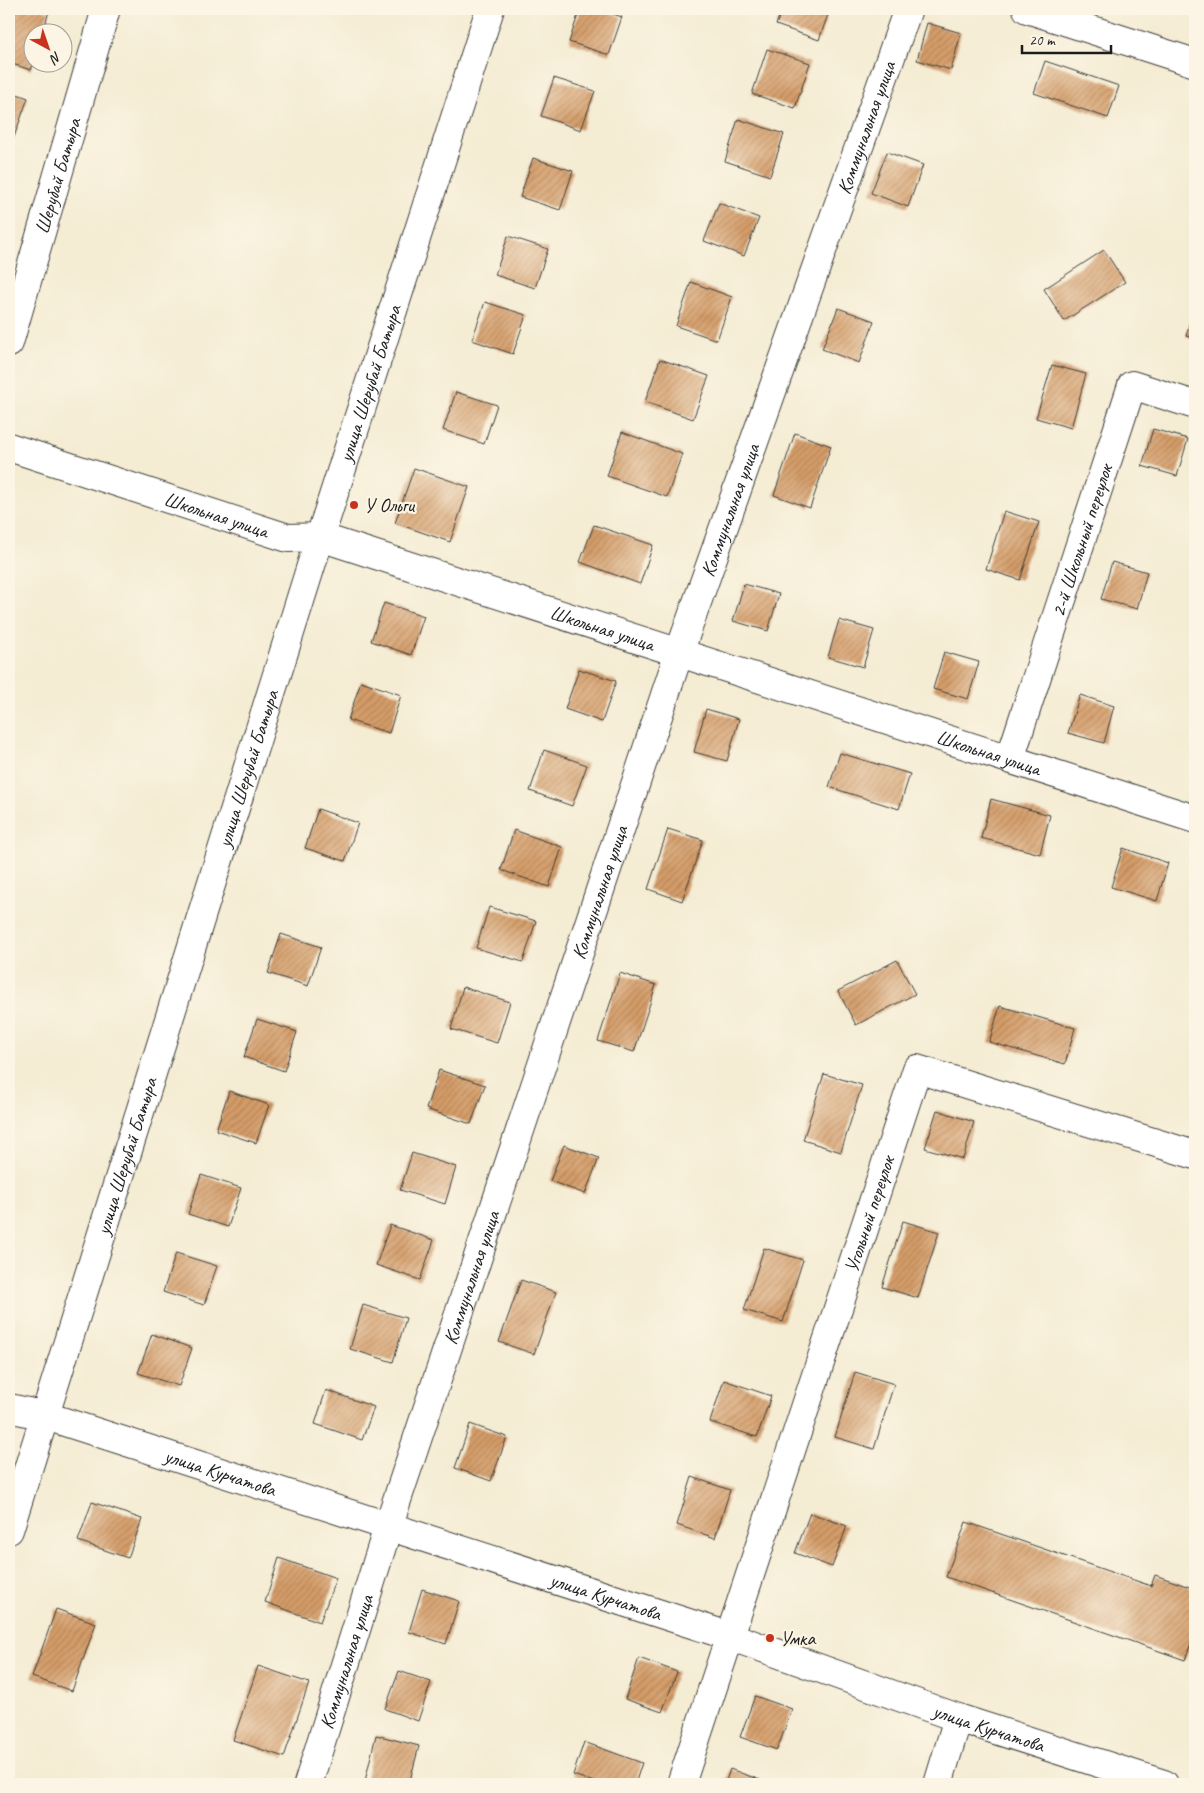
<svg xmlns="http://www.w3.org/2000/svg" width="1204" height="1793" viewBox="0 0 1204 1793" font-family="Caveat,sans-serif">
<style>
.building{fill:url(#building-hatch)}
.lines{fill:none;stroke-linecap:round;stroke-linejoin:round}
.minor-casing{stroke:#3c3b37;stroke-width:30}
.minor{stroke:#fff;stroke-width:28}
.poi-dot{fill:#c8321e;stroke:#fcf5e5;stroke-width:2}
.labels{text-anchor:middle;stroke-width:4.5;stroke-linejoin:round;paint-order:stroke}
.street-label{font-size:20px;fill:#1c1c1c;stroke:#fcf5e5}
.poi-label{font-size:20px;fill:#1c1c1c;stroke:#fcf5e5;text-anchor:start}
</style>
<defs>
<pattern id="building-hatch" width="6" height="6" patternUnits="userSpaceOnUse" patternTransform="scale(1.25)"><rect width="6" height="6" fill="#d59d69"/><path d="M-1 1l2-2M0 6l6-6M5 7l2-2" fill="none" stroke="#ac7f56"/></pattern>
</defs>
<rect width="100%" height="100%" fill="#fcf5e5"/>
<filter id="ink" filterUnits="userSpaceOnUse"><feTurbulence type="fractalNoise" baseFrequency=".02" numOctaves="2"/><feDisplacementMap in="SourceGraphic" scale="10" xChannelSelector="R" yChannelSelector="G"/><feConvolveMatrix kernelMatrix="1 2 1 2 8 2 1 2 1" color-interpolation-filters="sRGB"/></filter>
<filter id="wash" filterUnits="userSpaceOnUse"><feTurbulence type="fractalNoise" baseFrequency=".0096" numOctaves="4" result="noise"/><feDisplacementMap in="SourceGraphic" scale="20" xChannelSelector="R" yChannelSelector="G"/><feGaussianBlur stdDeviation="1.12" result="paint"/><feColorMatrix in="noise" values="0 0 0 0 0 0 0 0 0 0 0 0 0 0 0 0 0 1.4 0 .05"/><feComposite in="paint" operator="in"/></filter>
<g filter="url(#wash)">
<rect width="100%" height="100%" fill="#f4ecd3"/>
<g id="blocks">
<path class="building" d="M9 9H41L49 11 43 32H32L34 62 31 70 9 63Z
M580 9H598L622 17 609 55 569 42Z
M782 9H830L819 40 776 25Z
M927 23 961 33 951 70 917 60Z
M767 49 810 63 795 108 752 94Z
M1045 61 1119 86 1108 118 1034 93Z
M554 78 595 91 581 130 541 116Z
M9 91 28 98 9 151Z
M738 119 784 134 770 176 725 161Z
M887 152 923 165 908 207 871 193Z
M533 158 573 171 560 210 520 197Z
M719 203 759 218 744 256 704 241Z
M508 236 548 249 535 288 495 275Z
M1104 250 1125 282 1064 321 1044 289Z
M691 282 732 297 717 340 676 326Z
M485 302 526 315 513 354 472 340Z
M1195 305V339L1186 336Z
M838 308 874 321 859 363 822 349Z
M660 359 709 376 693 419 645 402Z
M1052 365 1086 374 1071 428 1036 418Z
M456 392 497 405 484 444 443 430Z
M1153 429 1188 439 1177 476 1142 466Z
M622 432 682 454 667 497 607 476Z
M795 433 831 446 810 508 774 495Z
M414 468 469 487 450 542 395 523Z
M1004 511 1039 522 1020 580 986 569Z
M594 525 653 545 640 584 580 562Z
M1112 562 1147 572 1137 609 1101 599Z
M744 584 779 594 768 631 733 621Z
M384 603 424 616 411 655 371 641Z
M839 620 874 630 863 667 828 657Z
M944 652 979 662 968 699 933 689Z
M579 669 616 681 602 722 565 709Z
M361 681 401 695 389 733 348 720Z
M1080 695 1114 706 1104 743 1068 733Z
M706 709 739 719 727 761 694 752Z
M544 750 587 765 572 806 530 791Z
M840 753 910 774 899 809 829 787Z
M991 799 1050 815 1040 854 981 838Z
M318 809 358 823 345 861 305 848Z
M668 829 703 840 682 901 648 889Z
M514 830 562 847 549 887 501 870Z
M1123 848 1168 863 1157 901 1111 887Z
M489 907 536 921 523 962 476 948Z
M281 934 321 947 308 986 268 973Z
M897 960 915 994 856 1025 838 991Z
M620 973 656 985 634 1052 598 1041Z
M463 987 510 1002 497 1043 451 1029Z
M1000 1006 1075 1028 1065 1064 989 1042Z
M257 1019 297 1032 284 1071 244 1057Z
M439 1070 485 1085 471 1124 426 1109Z
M824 1074 862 1085 841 1152 803 1140Z
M229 1091 269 1105 256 1143 216 1130Z
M937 1110 974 1122 963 1159 925 1148Z
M564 1145 599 1158 585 1194 550 1181Z
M412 1153 456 1167 445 1204 400 1190Z
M201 1175 241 1188 228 1227 188 1214Z
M903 1221 939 1232 918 1298 882 1287Z
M390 1225 434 1240 420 1280 376 1265Z
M764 1248 803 1260 783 1322 744 1310Z
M176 1253 217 1266 204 1305 163 1292Z
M521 1280 556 1292 534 1354 499 1342Z
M363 1305 406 1318 393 1362 350 1349Z
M152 1334 192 1348 179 1386 138 1373Z
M855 1372 894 1384 874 1449 835 1437Z
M724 1380 771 1396 757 1437 710 1422Z
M326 1390 374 1407 362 1440 315 1424Z
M470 1424 507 1437 491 1481 455 1468Z
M692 1477 730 1490 715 1538 677 1525Z
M92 1502 142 1519 128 1558 78 1541Z
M810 1513 847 1526 832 1567 795 1553Z
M966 1522 1151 1586 1155 1575 1195 1589V1632L1185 1660 946 1577Z
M279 1558 336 1578 320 1622 265 1602Z
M422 1589 459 1601 446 1644 409 1632Z
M56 1609 96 1623 72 1691 32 1677Z
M639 1658 677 1672 662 1712 625 1699Z
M258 1666 309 1683 284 1757 233 1740Z
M399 1671 431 1682 418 1721 385 1709Z
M755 1696 792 1709 777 1750 740 1737Z
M376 1735 419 1746 409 1784H378L365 1781Z
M584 1742 642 1763 635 1784H600L573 1775Z
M730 1769 768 1783 767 1784H725Z"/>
</g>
</g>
<g filter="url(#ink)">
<use href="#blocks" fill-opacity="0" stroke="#3c3b37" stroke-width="1"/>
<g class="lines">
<g class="minor-casing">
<g id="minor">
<path d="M1027 9 1195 63"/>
<path id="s1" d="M9 343 106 9"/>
<path id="s2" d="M9 447 288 538 320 537 1195 819"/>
<path id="s3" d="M1010 759 1132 385 1195 405"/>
<path id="s4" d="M9 1408 46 1416 729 1636 958 1718 1164 1784"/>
<path id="s5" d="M9 1530 320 537 490 9"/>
<path id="s6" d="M308 1784 388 1527 679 653 908 9"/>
<path id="s7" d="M681 1784 917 1069 1195 1155"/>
<path d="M938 1784 958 1718"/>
</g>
</g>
<use href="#minor" class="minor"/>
</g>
</g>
<g class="poi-dot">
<circle cx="354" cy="505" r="5"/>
<circle cx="770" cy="1638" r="5"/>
</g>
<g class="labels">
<g class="street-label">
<text dy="7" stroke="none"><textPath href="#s6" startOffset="1748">Коммунальная улица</textPath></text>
<text dy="7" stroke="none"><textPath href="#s1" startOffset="174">Шерубай Батыра</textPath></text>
<text dy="7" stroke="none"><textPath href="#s5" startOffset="1202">улица Шерубай Батыра</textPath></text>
<text dy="7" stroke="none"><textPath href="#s6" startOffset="1342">Коммунальная улица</textPath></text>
<text dy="7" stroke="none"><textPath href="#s2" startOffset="218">Школьная улица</textPath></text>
<text dy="7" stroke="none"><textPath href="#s3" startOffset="230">2-й Школьный переулок</textPath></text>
<text dy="7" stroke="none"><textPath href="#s2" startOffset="622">Школьная улица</textPath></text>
<text dy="7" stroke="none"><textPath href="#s2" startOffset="1028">Школьная улица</textPath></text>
<text dy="7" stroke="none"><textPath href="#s5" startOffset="798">улица Шерубай Батыра</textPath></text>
<text dy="7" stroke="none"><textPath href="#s6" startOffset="938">Коммунальная улица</textPath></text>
<text dy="7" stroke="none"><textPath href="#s5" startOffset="392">улица Шерубай Батыра</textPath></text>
<text dy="7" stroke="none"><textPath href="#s7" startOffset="600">Угольный переулок</textPath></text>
<text dy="7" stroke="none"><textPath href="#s6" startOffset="532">Коммунальная улица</textPath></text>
<text dy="7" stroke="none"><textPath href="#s4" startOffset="221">улица Курчатова</textPath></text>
<text dy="7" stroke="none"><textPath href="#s4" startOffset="626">улица Курчатова</textPath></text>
<text dy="7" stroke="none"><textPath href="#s6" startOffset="128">Коммунальная улица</textPath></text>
<text dy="7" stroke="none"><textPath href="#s4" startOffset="1031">улица Курчатова</textPath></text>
</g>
<g class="poi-label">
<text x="364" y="512">У Ольги</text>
<text x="780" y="1645">Умка</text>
</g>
</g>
<rect width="1204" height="1793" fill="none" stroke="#fcf5e5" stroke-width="30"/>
<g transform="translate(48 48) rotate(140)"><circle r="24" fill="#fcf5e5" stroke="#a29e95"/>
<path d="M0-4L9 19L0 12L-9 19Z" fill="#c8321e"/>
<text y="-8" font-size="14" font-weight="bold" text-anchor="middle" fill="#1c1c1c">N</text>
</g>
<path d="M1022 45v8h89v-8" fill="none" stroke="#1c1c1c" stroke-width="2.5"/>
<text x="1029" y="45" font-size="15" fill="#1c1c1c" stroke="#fcf5e5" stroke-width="4" paint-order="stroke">20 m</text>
</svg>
